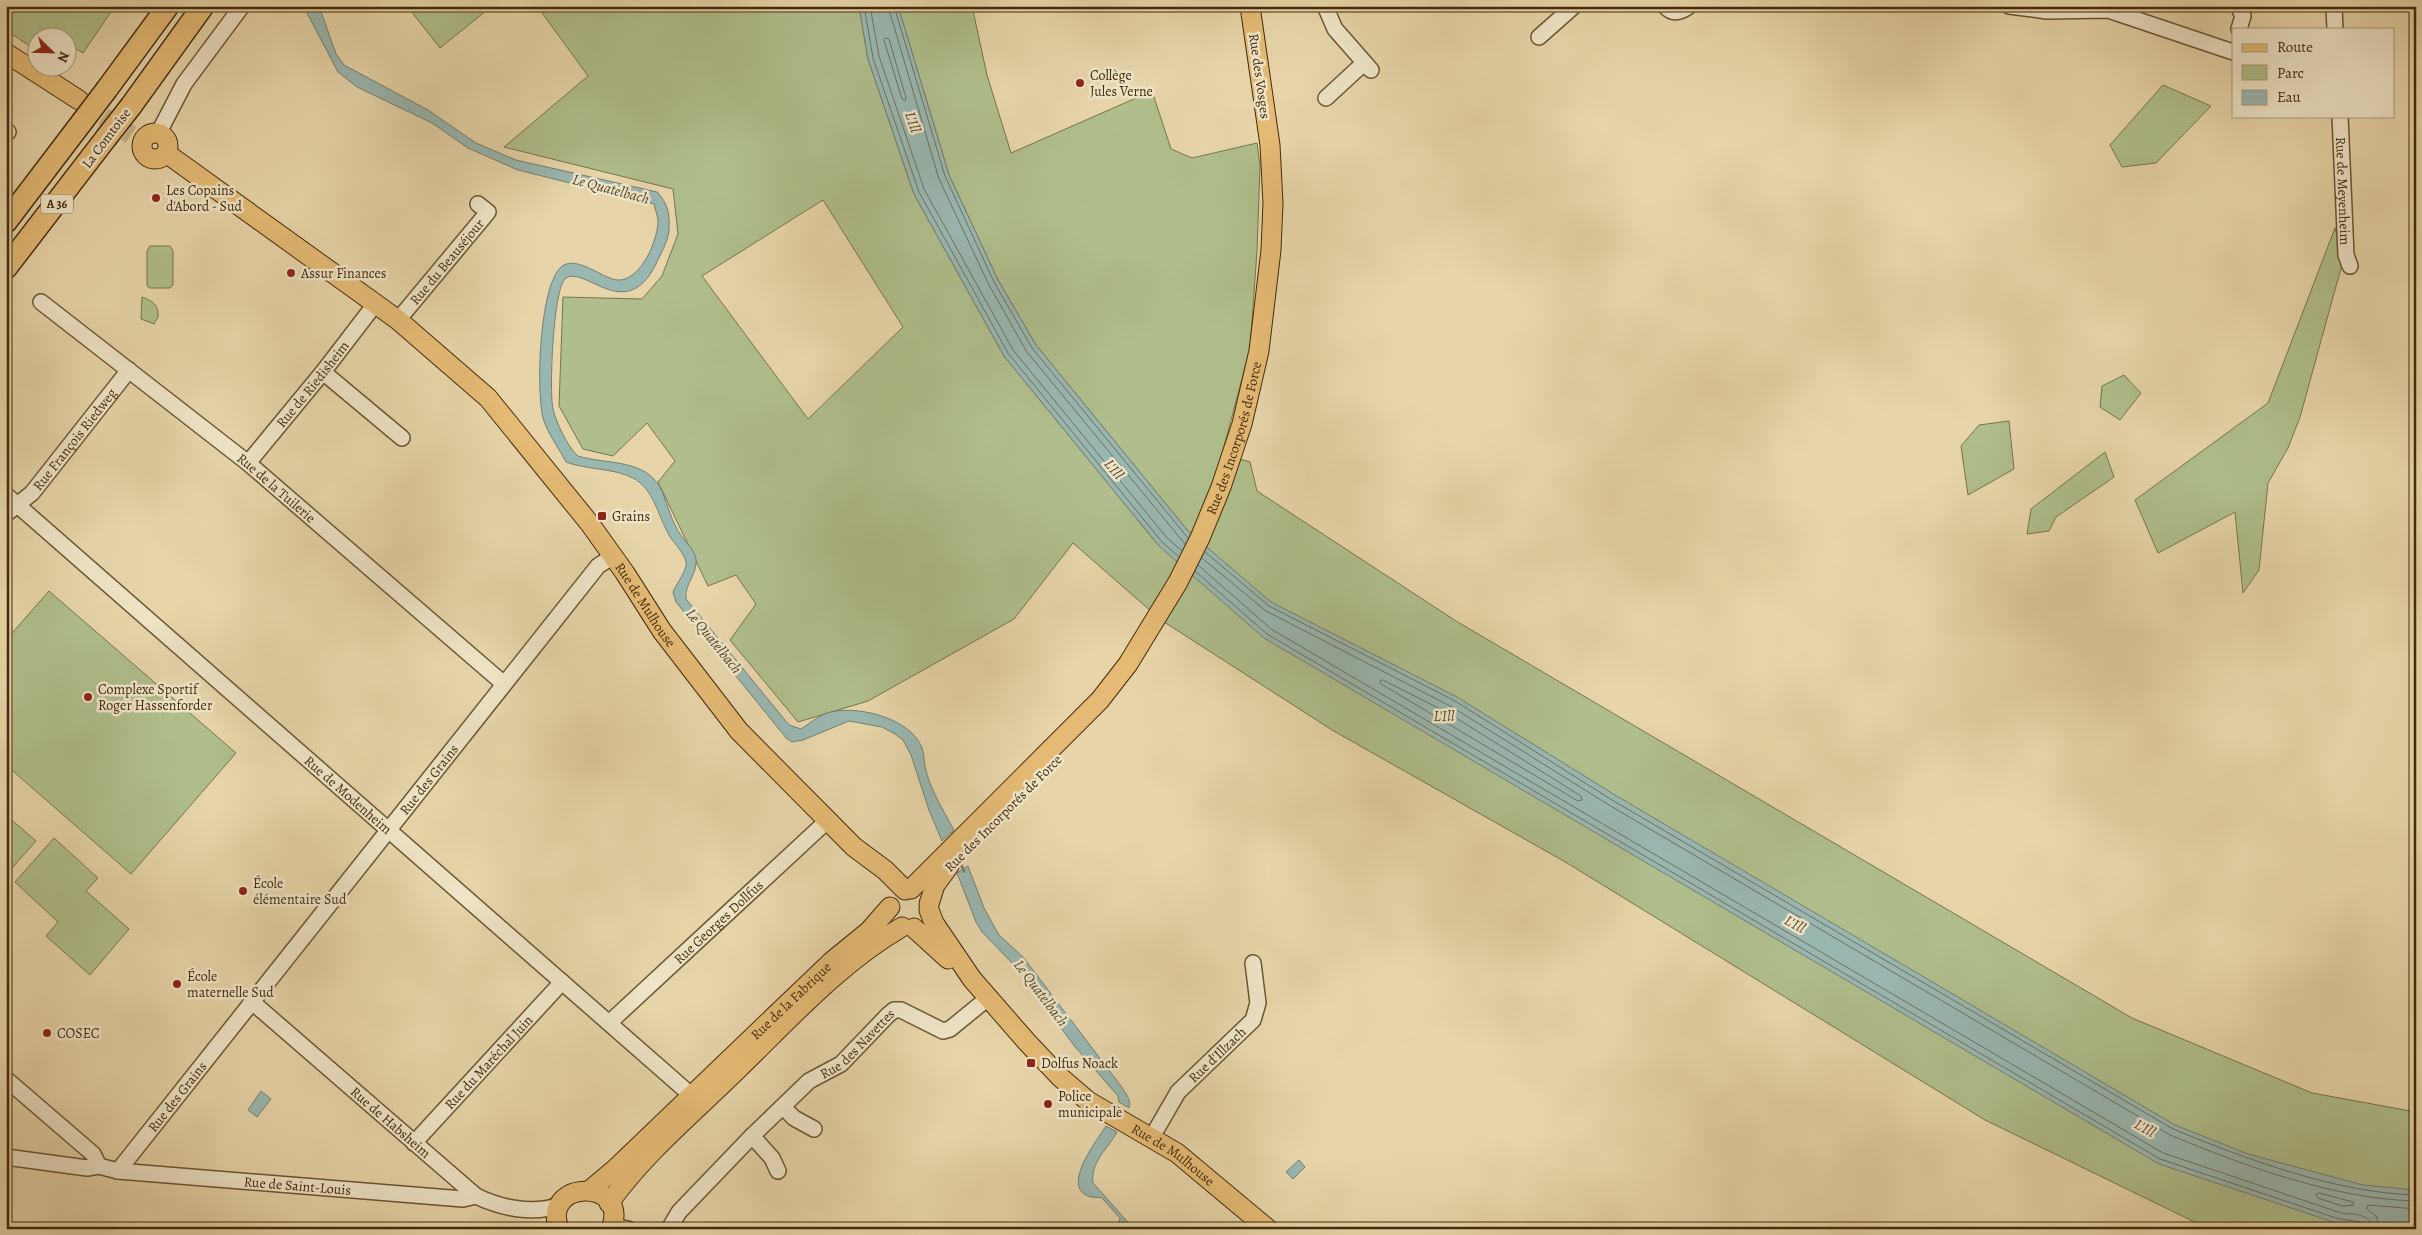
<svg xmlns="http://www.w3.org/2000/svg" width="2422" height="1235" viewBox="0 0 2422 1235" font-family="Alegreya,serif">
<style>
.green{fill:#afbe8c;stroke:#78744c;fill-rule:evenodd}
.water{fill:#99b7b1;stroke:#767f6f}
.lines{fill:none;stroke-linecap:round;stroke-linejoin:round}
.shore{stroke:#6e715e;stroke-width:1}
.stream{stroke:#767f6f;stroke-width:3}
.major-tunnel{stroke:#c6b38a;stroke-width:19;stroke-dasharray:19 9;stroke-linecap:butt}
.minor-casing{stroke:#6b5633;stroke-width:18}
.major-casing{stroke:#422b0c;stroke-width:21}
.highway-casing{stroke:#422b0c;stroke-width:24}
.minor{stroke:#efe4c7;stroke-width:15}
.major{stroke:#e4ba74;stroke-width:19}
.highway{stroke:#e4ba74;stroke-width:21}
.highway-bridge-casing{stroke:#422b0c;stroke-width:24;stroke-linecap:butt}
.highway-bridge{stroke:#e4ba74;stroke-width:21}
.poi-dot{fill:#8f2418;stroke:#efe4c7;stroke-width:2}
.labels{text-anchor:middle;stroke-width:5;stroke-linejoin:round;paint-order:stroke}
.shield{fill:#efe4c7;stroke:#766244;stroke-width:1}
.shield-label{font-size:12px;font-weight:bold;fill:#422b0c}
.poi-label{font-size:14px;fill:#422b0c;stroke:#efe4c7;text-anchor:start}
.street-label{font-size:14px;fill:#422b0c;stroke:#efe4c7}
.water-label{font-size:15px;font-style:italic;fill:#53472d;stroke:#efe4c7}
</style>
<rect width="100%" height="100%" fill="#e7d5a9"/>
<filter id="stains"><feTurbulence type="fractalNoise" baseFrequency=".004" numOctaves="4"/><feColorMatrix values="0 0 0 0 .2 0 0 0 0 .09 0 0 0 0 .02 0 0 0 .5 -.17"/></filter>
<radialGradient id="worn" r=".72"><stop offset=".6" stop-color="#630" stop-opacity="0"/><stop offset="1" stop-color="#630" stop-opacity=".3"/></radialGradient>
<path class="green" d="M6 6H115L83 53 70 45 68 47V38H38L37 51 6 30Z
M407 6H492L440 48Z
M537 6H859L868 59 914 194 1004 356 1159 546 1204 543 1188 531 1036 345 998 280 949 175 898 6H972L987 75 1011 153 1152 91 1171 149 1192 158 1257 143 1260 165 1257 251 1250 349 1222 454 1250 462 1257 491 1456 621 2132 1018 2312 1093 2416 1112V1229H2209L1985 1120 1567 863 1332 730 1161 620 1073 543 1014 619 868 701 798 722 730 640 756 604 736 575 708 586 658 482 675 461 647 423 613 456 583 449 559 406 563 297 642 299 662 276 678 234 673 189 504 147 588 76ZM823 200 903 327 808 419 702 276Z
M2163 85 2211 106 2156 163 2122 167 2110 145Z
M2335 228 2343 261 2300 417 2288 448 2268 483 2259 570 2243 593 2235 512 2158 553 2135 500 2268 403Z
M150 246H170L173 251V285L170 288H149L147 285V251Z
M142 297C153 301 159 305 158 317L154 324 141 319Z
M2124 375 2141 393 2120 420 2100 407 2102 386Z
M2009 421 2014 469 1968 495 1961 446 1979 425Z
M2105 452 2114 477 2056 517 2049 531 2027 534 2031 509Z
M49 591 236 753 131 874 6 765V640Z
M6 815 36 841 6 875Z
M54 838 98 878 86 891 129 929 90 975 46 936 58 922 15 882Z"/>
<path class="water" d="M307 6H319L336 54 344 65 428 110 476 143 516 160 657 192C668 203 670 215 669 230 668 242 660 255 655 266 625 323 586 266 566 278 553 286 549 393 553 409 556 422 568 448 578 456 607 465 647 458 662 491 667 503 670 516 676 527 681 539 694 547 696 559 698 574 684 584 686 599L789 725 801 729C809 724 818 716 827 713 856 704 911 718 922 748 924 753 924 761 925 767 930 789 943 810 954 830L942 841 929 810 911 755 903 740 895 734 882 727 849 721 803 740 792 742 787 739 676 602 673 592C676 584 688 570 686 561 683 552 674 543 669 535 658 516 654 489 633 478 614 468 587 470 566 462 559 448 547 433 543 418 536 392 539 278 564 265 579 257 602 278 617 280 641 282 659 238 658 219 657 214 655 209 654 204L518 170 468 148 432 123 357 87 338 72 307 13Z
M859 6H898L949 175 998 280 1036 345 1188 531 1271 602 1457 697 1615 795 2175 1125 2248 1154 2363 1185 2416 1190V1229L2339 1224 2159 1164 1264 638 1159 546 1004 356 914 194 868 59Z
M968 866 984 908 999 935 1023 957 1121 1086C1125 1093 1132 1100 1129 1108L1119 1102 1118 1096 1076 1048 1013 964 982 932 976 922 957 873Z
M261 1091 271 1099 257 1117 248 1110Z
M1106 1126 1117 1132C1108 1149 1090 1162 1093 1183L1134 1229H1120L1118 1226 1120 1218 1102 1198C1097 1197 1090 1198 1086 1195 1063 1183 1098 1139 1106 1126Z
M1299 1160 1305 1167 1293 1179 1286 1172Z"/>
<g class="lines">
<path class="shore" d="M864 6 873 58 919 192 1008 353 1162 542 1179 557
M870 6 879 56 924 189 1013 350 1167 538 1182 551
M888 6 939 179 989 285 1027 352 1185 544
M894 6 945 176 994 282 1032 348 1188 538
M886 38 889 39 906 98 905 101 902 99 884 40Z
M1205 552 1269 606 1455 701 1612 800 2173 1129C2246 1159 2336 1193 2416 1195
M1202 558 1266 611 1452 707 1609 805 2170 1135C2245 1166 2334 1199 2416 1201
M1198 565 1271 629 2163 1153 2341 1213C2353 1215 2371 1212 2372 1229
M1195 571 1267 634 2160 1159 2339 1219 2361 1222 2366 1229
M1383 680 1448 713 1581 796 1582 800 1578 801 1381 684 1380 681Z
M2319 1193 2353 1202 2354 1205 2342 1206 2318 1198 2316 1195Z
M2379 1229 2377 1217 2367 1209 2368 1205 2416 1209"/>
<path class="stream" d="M956 854 964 871"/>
<path class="major-tunnel" d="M80 101 131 135"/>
<g class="minor-casing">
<g id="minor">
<path d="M1325 6 1335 29 1371 70"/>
<path d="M1665 6C1673 15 1681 12 1689 6"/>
<path d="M2009 6 2047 11 2108 10 2233 52"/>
<path d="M2334 6 2335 29"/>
<path d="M2239 29 2243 16 2239 8"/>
<path d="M1539 37 1574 6"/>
<path d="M1326 98 1364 63"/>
<path id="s1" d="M2340 116 2346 255 2350 266"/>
<path d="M6 131 8 132"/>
<path d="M158 134 184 84 242 6"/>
<path id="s2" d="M41 302 248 463 504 684"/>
<path id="s3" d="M398 320 488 212 478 204"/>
<path d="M323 372 402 438"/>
<path id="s4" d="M248 463 323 372 376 303"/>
<path id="s5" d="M6 495 691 1095"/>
<path id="s6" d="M6 514 32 493 129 370"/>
<path id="s7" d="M251 1001 476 1196C501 1208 533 1215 560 1205"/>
<path id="s8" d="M609 1023 827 821"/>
<path id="s9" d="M6 1079 93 1154 99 1166 118 1171 463 1199 476 1196"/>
<path d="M783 1107 794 1118 814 1129"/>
<path d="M752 1136 772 1158 778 1171"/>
<path id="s10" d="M1152 1137 1178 1092 1253 1020 1258 1003 1253 963"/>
<path id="s11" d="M414 1143 562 982"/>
<path d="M6 1157 87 1168 99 1166"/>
<path id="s12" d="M118 1171 598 566 613 556"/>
<path d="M613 1226 628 1229"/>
<path id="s13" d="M669 1229 679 1212 752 1136 809 1081 841 1064 888 1015 894 1010H901L943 1031 950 1029 988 998"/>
</g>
</g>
<g class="major-casing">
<g id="major">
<path d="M6 53 79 100"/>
<circle cx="155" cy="146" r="13"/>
<path id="s14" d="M166 153 398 320 488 398 590 524 625 573 662 631 739 731 854 847 885 870 905 890"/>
<path id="s15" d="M911 889 1100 700 1128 664 1178 582 1200 538 1221 487 1242 424 1259 351 1271 250 1273 203 1270 145 1250 6"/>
<path d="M929 904 935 885 949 866"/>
<path id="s16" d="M929 910 934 923 972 979 1026 1041 1060 1077 1088 1101 1177 1153 1268 1229"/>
<path d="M914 928 948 959"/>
<path id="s17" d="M590 1190 615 1169 831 962 869 931 890 907"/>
<path d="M609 1203C644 1154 691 1115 733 1074 786 1023 838 964 902 927"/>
<path d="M559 1229C540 1179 631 1178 611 1229"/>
</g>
</g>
<g class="highway-casing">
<path id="highway" d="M107 89 168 6
M131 106 203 6
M6 222 82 122
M6 268 106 138"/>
</g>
<use href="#minor" class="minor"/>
<use href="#major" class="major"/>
<use href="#highway" class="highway"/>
<g class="highway-bridge-casing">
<path id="highway-bridge" d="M82 122 107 89
M106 138 131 106"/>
</g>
<use href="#highway-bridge" class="highway-bridge"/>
</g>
<g class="poi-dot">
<circle cx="1080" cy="83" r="5"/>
<circle cx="156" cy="198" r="5"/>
<circle cx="291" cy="273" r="5"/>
<rect x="597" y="511" width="10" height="10" rx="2.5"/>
<circle cx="88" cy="697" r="5"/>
<circle cx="243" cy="891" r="5"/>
<circle cx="177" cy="984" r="5"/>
<circle cx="47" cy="1033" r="5"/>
<rect x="1026" y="1058" width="10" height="10" rx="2.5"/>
<circle cx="1048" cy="1104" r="5"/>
</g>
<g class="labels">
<rect class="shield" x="41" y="194.5" width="32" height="19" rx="4"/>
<g class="shield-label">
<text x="57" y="208">A 36</text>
</g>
<g class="poi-label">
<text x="1090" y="80">Collège<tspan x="1090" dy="16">Jules Verne</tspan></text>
<text x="166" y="195">Les Copains<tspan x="166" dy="16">d'Abord - Sud</tspan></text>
<text x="301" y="278">Assur Finances</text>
<text x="612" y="521">Grains</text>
<text x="98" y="694">Complexe Sportif<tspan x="98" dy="16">Roger Hassenforder</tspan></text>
<text x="253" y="888">École<tspan x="253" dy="16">élémentaire Sud</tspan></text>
<text x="187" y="981">École<tspan x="187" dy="16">maternelle Sud</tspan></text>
<text x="57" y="1038">COSEC</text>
<text x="1041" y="1068">Dolfus Noack</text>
<text x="1058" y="1101">Police<tspan x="1058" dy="16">municipale</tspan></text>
</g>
<g class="street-label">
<text transform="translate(1260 76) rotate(82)" y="5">Rue des Vosges</text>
<text transform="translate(106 138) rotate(-53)" y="5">La Comtoise</text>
<text dy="5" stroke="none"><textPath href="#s1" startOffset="75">Rue de Meyenheim</textPath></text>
<text dy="5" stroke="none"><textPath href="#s3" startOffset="76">Rue du Beauséjour</textPath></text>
<text dy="5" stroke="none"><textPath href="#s4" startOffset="102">Rue de Riedisheim</textPath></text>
<text dy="5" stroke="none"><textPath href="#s15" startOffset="564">Rue des Incorporés de Force</textPath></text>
<text dy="5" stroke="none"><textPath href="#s6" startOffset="102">Rue François Riedweg</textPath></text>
<text dy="5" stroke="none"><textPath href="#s2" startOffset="300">Rue de la Tuilerie</textPath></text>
<text dy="5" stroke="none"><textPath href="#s14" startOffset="665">Rue de Mulhouse</textPath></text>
<text dy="5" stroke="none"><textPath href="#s12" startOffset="500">Rue des Grains</textPath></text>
<text dy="5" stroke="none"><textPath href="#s5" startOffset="455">Rue de Modenheim</textPath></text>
<text transform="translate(1003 813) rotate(-45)" y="5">Rue des Incorporés de Force</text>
<text dy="5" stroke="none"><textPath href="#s8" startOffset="149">Rue Georges Dollfus</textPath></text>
<text dy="5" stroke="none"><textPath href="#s17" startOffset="276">Rue de la Fabrique</textPath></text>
<text dy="5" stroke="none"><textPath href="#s13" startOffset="266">Rue des Navettes</textPath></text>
<text dy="5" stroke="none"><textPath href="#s10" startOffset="106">Rue d'Illzach</textPath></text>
<text dy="5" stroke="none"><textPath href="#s11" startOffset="110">Rue du Maréchal Juin</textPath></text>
<text dy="5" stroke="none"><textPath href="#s12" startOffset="95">Rue des Grains</textPath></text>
<text dy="5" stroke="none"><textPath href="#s7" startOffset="185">Rue de Habsheim</textPath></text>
<text dy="5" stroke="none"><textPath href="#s16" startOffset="351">Rue de Mulhouse</textPath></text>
<text dy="5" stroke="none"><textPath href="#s9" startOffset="328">Rue de Saint-Louis</textPath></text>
</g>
<g class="water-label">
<text transform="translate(913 122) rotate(72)" y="5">L'Ill</text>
<text transform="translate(611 189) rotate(15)" y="5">Le Quatelbach</text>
<text transform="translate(1114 469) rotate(51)" y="5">L'Ill</text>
<text transform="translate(714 641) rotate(51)" y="5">Le Quatelbach</text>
<text x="1444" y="721">L'Ill</text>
<text transform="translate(1795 924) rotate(30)" y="5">L'Ill</text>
<text transform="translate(1041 993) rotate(53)" y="5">Le Quatelbach</text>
<text transform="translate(2145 1128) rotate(30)" y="5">L'Ill</text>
</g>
</g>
<rect width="2422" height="1235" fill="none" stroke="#e7d5a9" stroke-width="25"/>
<rect x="8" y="8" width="2407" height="1220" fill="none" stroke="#422b0c" stroke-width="2.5"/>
<rect x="12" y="12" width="2397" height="1210" fill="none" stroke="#422b0c"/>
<rect x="2232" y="28" width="162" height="90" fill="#efe4c7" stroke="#aa9a7c"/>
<rect x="2242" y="44" width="25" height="8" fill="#e4ba74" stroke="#aa9a7c"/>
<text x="2277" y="52" font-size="15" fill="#422b0c">Route</text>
<rect x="2242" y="65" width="25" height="15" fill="#afbe8c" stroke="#aa9a7c"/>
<text x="2277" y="78" font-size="15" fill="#422b0c">Parc</text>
<rect x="2242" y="90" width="25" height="15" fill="#99b7b1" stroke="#aa9a7c"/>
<text x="2277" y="102" font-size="15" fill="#422b0c">Eau</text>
<g transform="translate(52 52) rotate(113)"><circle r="24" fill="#efe4c7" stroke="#aa9a7c"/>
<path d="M0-4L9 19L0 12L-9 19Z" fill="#8f2418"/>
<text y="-8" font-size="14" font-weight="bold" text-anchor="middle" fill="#422b0c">N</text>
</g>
<rect width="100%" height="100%" filter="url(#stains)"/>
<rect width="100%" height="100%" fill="url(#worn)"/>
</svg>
